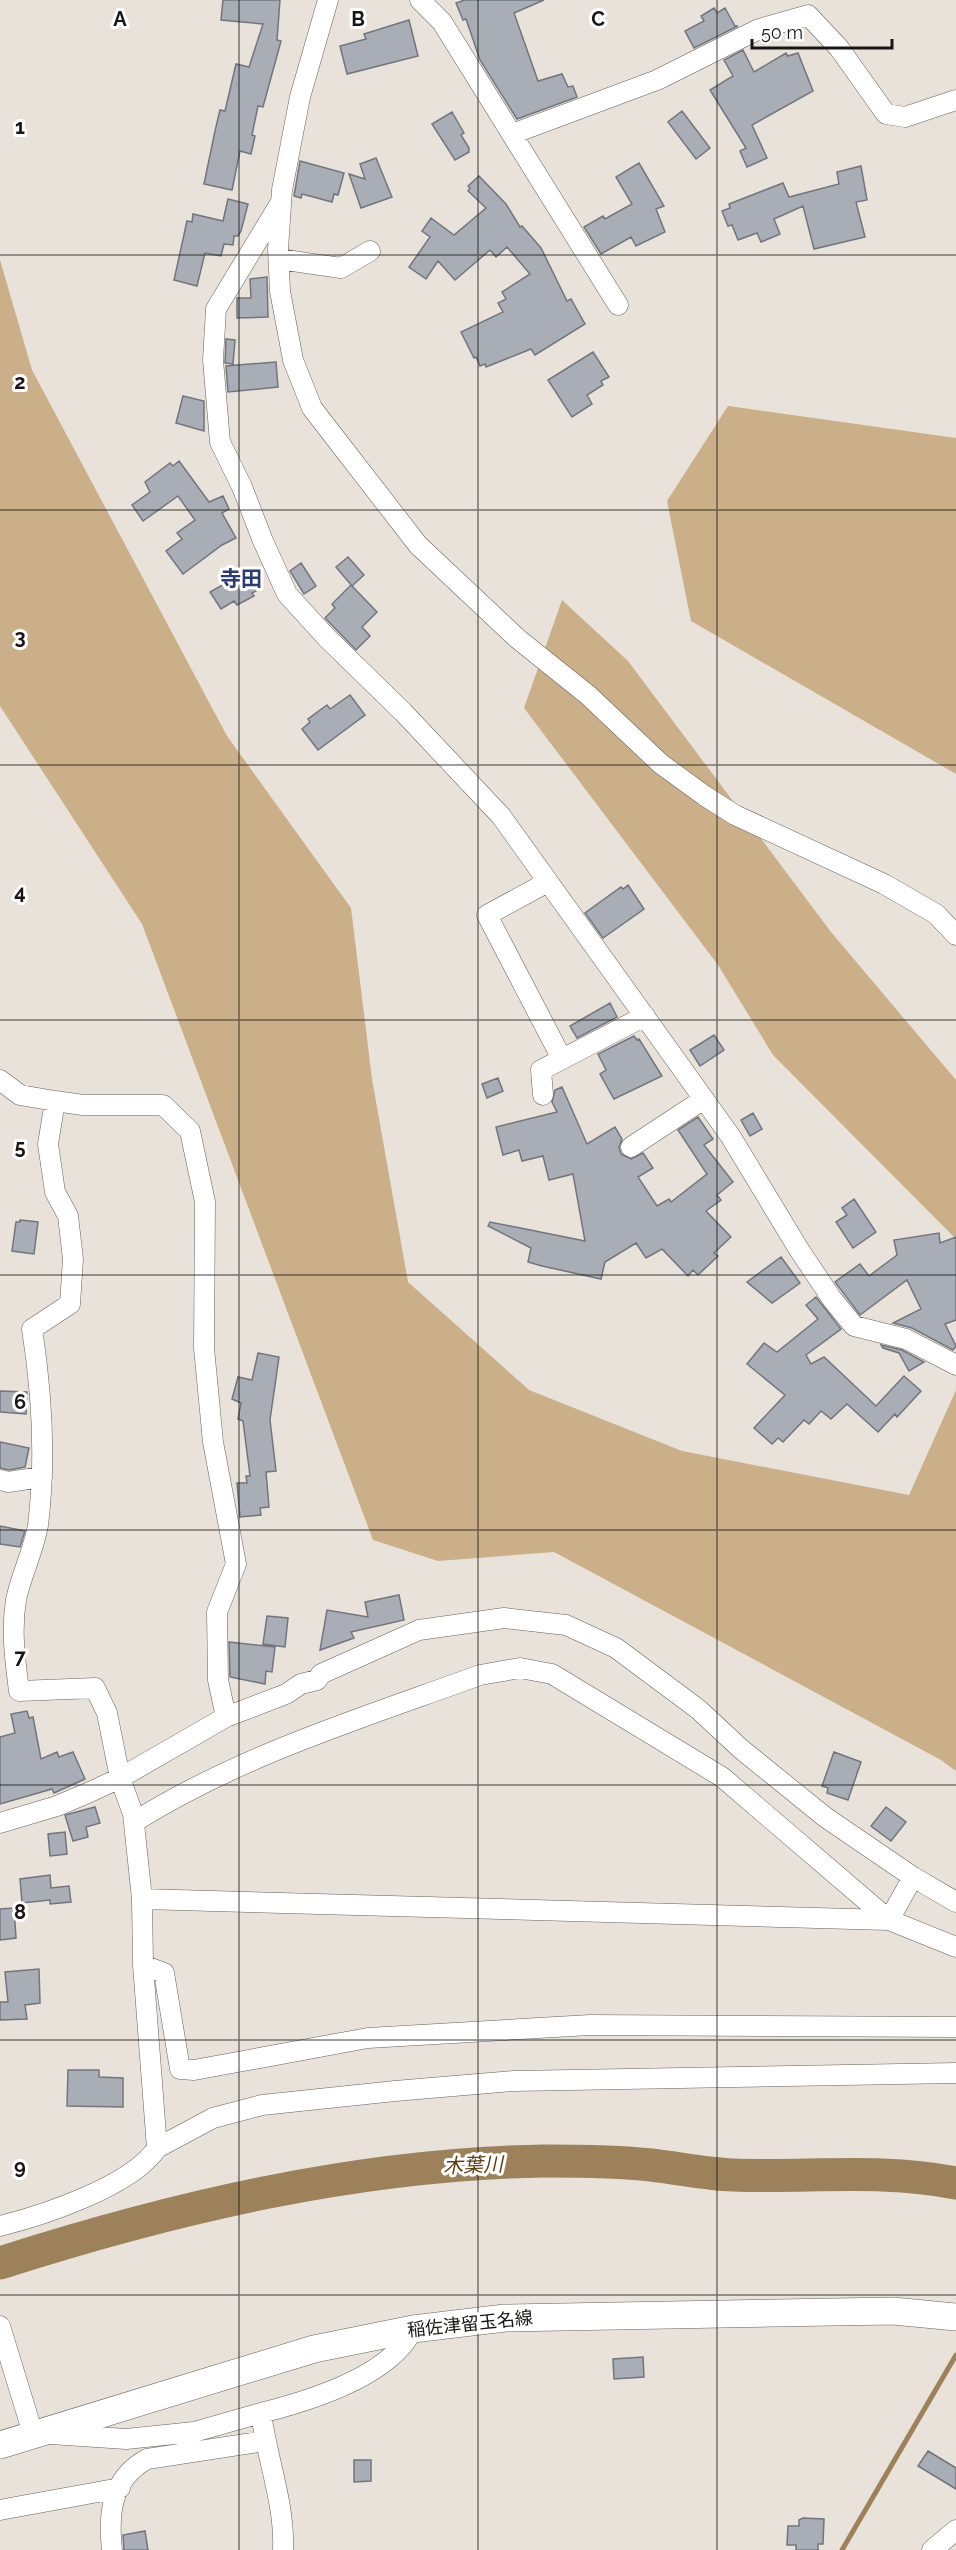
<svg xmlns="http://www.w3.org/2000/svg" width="956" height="2550" viewBox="0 0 956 2550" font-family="Raleway,'Noto Sans JP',sans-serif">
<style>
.forest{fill:#cbaf88}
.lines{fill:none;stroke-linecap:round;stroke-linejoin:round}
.stream{stroke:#9c815b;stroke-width:5}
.river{stroke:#9c815b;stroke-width:33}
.building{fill:#a9adb5;stroke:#72757d;stroke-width:1.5}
.street-casing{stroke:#66615a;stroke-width:21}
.secondary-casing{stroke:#66615a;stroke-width:28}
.street{stroke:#fff;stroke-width:20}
.secondary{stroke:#fff;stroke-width:27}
.grid{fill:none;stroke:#181614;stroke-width:1.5;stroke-opacity:0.55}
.labels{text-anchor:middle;stroke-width:6;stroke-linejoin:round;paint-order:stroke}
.street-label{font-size:18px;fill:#181614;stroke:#fff}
.water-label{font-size:20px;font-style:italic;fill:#5c3f0e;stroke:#fff}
.quarter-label{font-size:21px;font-weight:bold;fill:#2a3c75;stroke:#fff}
.grid-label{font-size:20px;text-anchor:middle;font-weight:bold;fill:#181614;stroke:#fff;stroke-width:6;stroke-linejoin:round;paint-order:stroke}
</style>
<rect width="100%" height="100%" fill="#e8e2da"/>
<path class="forest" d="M0 260 32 370 227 736 351 908 372 1079 408 1282 529 1390 682 1451 909 1495 956 1390V1771L941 1760 554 1552 438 1561 373 1540 142 924 0 706Z
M728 406 956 438V774L691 621 667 501Z
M562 600 628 661 831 932 956 1080V1239L773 1055 718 965 524 708Z"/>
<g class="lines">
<path class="stream" d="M842 2550 956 2355"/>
<path class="river" d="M0 2263C175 2207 359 2164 544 2161 579 2161 615 2161 651 2165 678 2168 705 2174 733 2175 808 2178 881 2168 956 2183"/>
</g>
<path class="building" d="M223 0H280L277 40 281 41 263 107 258 106 252 135 255 136 251 154 240 151 232 190 204 184 215 131 220 110 225 111 236 64 249 67 263 24 221 20Z
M465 0H544L514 13 538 81 562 74 568 87 573 86 577 97 517 119 480 60 466 19 463 20 456 3Z
M714 8 717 13 725 8 735 26H738L694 48 685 31 704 21 701 16Z
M409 20 418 56 347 74 340 46 366 39 364 34Z
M743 50 754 72 786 53 788 56 798 53 813 91 752 125 767 158 747 167 740 151 746 148 710 90 733 76 724 60Z
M682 111 710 148 696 159 668 122Z
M452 112 464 133 461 135 469 148V152L455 160 432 124Z
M376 158 392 197 361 208 349 174 365 179 360 164Z
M300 161 344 173 338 195 334 194 332 202 302 194 301 198 294 196Z
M639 163 664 206 656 209 665 232 636 246 631 237 601 254 584 227 603 216 605 219 632 204 616 177Z
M861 166 867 200 856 202 865 237 814 249 803 206 774 219 780 234 761 242 757 233 738 240 732 225 728 226 722 211 730 208 729 204 783 183 789 197 839 184 837 172Z
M479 176 506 204 520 227 522 226 541 248 567 301 571 299 585 324 535 355 531 349 486 367 485 364 480 366 476 357 474 358 461 332 503 312 498 303 506 299 502 292 530 274 507 247 496 257 490 250 455 280 438 261 426 279 409 267 430 237 422 231 431 218 454 235 486 208 468 191 470 188 468 186Z
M228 199 248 204 241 231 238 236H234L233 245 224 244 221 256 205 253 197 286 174 280 187 221 192 222 193 214 223 221Z
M267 277 268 317 237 318V298H251L250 279Z
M226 339 235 340 233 364 225 363Z
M593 352 609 377 601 381 603 385 587 395 592 404 572 417 548 380Z
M276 362 278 387 228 392 226 366Z
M183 396 204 401V431L176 423Z
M179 461 209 502 223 496 229 509 222 513 236 538 222 545 183 574 166 551 182 539 177 533 195 520 178 496 143 521 132 505 150 492 145 482 170 463 173 466Z
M348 557 364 575 352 586 336 567Z
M301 563 316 586 304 594 290 571Z
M247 571 258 590 252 593 254 596 237 605 234 601 221 609 210 592Z
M351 585 377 612 362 627 370 636 356 650 325 618 335 608 332 604Z
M350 695 365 715 318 750 302 729 310 722 308 719 327 705 330 709Z
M628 885 644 909 603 938 585 913 621 887 623 889Z
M610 1003 617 1017 577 1038 570 1026Z
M714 1035 724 1050 700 1066 690 1050Z
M634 1036 637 1040 639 1039 662 1076 614 1099 600 1074 606 1070 598 1054Z
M498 1078 503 1091 487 1098 482 1084Z
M562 1087 587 1144 615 1127 622 1139 619 1147 621 1154 631 1159 643 1153 653 1168 638 1177 657 1206 669 1199 671 1202 707 1174 678 1130 698 1117 713 1139 704 1145 733 1182 717 1195 721 1200 706 1211 731 1237 714 1253 718 1256 698 1275 693 1270 688 1276 662 1249 646 1258 636 1243 605 1262 601 1279 542 1266 528 1262 531 1248 488 1226 490 1222 585 1241 573 1174 549 1180 543 1156 522 1161 519 1150 503 1155 496 1127 557 1112 552 1102 555 1090Z
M753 1113 762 1129 750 1136 741 1120Z
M854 1199 876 1232 853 1248 836 1222 847 1215 842 1208Z
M20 1220 38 1222 34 1254 12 1251 16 1222H20Z
M939 1233 940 1243 956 1237V1320L945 1324 956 1346 953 1350 912 1328 893 1323 921 1309 907 1280 860 1315 835 1282 860 1264 869 1276 897 1255 894 1240Z
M781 1257 800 1283 772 1303 747 1282Z
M816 1297 841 1329 806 1355 811 1364 824 1357 876 1406 904 1376 921 1391 897 1417 895 1414 878 1432 847 1404 831 1419 821 1411 809 1424 804 1420 783 1442 778 1438 772 1444 754 1428 785 1395 747 1364 764 1343 777 1352 818 1319 806 1305Z
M881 1345 902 1350 924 1362 909 1371 899 1353 883 1348Z
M258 1353 279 1357 270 1420 276 1471 266 1472 269 1507 260 1508 261 1515 240 1517 237 1483H247L246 1476H250L243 1421 238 1419 241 1403 232 1399 238 1377 252 1380Z
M0 1391 27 1392 26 1414 0 1412Z
M0 1442 29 1448 25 1467 9 1470 0 1468Z
M0 1526 25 1531 20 1547 0 1544Z
M399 1595 404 1620 351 1632 354 1638 320 1650 327 1610 368 1617 365 1602Z
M267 1616 288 1618 285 1647 263 1644Z
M229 1642 275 1647 272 1672 266 1671 265 1684 230 1677Z
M27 1711 29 1718 33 1717 41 1759 57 1752 59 1757 73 1752 85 1779 54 1793 52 1789 0 1804V1737L15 1733 11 1714Z
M834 1752 861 1762 848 1800 827 1793 828 1788 822 1786Z
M95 1807 100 1823 86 1827 88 1837 73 1841 65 1815Z
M886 1807 906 1822 891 1841 871 1826Z
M65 1832 67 1854 50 1856 48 1834Z
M50 1875 51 1888 69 1886 71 1902 50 1904V1900L22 1903 20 1879Z
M14 1908 16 1938 0 1940V1909Z
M39 1969 40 2003 25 2005 27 2019 0 2020V2002H8L5 1972Z
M68 2070H99V2077L123 2078V2107L67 2106Z
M643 2357 644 2377 614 2379 613 2359Z
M928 2451 956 2468V2489L918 2466Z
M354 2460H371V2481L354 2482Z
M803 2518 824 2519 823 2544H818V2550H796V2545H787L788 2526H799V2520Z
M145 2531 148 2550H124L123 2535Z"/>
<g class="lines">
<g class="street-casing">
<path id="street" d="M328 0 300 97 282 190 278 249 280 291 293 360 312 408 418 545 518 639 588 695 661 764 705 796 735 815 884 884 936 914 956 935
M420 0 442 22 618 305
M512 134 657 80 759 29 808 15 839 48 886 114 905 117 956 100
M281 202 216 309 213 360 220 442 242 487 263 541 287 594 327 638 403 712 501 816 731 1137 798 1248 832 1299 854 1326 906 1339 956 1365
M279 259 341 268 370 251
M546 883 487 915 562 1059
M0 1080 20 1095 55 1101 83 1105H163L190 1131 205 1202 204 1348 213 1442 236 1564 217 1612 218 1680 226 1717
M543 1095 541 1070 645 1016
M631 1147 704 1099
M0 1480 8 1482 42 1477
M134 1822C241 1755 362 1718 480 1675L520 1668 552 1674 722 1777 889 1920 956 1947
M0 1823 57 1806 90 1792 120 1778 226 1717 286 1694 301 1684 317 1680 321 1674 419 1630 504 1618 566 1625 616 1648 698 1709 741 1749 825 1817 913 1877 956 1902
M142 1899 889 1920 913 1877
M143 1965 164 1973 180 2069 194 2070 368 2038 590 2025 956 2027
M157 2148 213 2118 262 2105 395 2091 514 2081 956 2073
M0 2226C44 2215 132 2186 157 2148L143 1965 142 1899 133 1814 120 1778 107 1713 95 1688 19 1691C15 1659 11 1631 16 1600 21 1575 34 1550 38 1525 46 1460 42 1393 32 1329L70 1304 73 1259 68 1216 55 1192 48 1144 55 1101
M0 2326 34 2437
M51 2434 126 2439 194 2432 261 2413
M0 2510 120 2488
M112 2550C108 2513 111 2479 147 2459L265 2441
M283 2550C285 2504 267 2459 261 2413 309 2401 391 2376 413 2329
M932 2550 956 2530"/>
</g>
<g class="secondary-casing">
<path id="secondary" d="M0 2445 314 2349 413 2329 505 2318 893 2311 956 2317"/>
</g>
<use href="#street" class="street"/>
<use href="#secondary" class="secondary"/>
</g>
<path class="grid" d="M239 0V2550M478 0V2550M717 0V2550M0 255H956M0 510H956M0 765H956M0 1020H956M0 1275H956M0 1530H956M0 1785H956M0 2040H956M0 2295H956"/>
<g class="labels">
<g class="street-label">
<text transform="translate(470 2324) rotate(-6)" y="6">稲佐津留玉名線</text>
</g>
<g class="water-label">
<text transform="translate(473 2165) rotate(-2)" y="7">木葉川</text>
</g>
<g class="quarter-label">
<text x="241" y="586">寺田</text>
</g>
</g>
<g class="grid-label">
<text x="120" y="26">A</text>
<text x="358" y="26">B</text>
<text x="598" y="26">C</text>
<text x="20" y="134">1</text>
<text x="20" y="389">2</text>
<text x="20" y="644">3</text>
<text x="20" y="899">4</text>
<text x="20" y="1154">5</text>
<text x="20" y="1409">6</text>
<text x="20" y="1664">7</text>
<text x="20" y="1919">8</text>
<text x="20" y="2174">9</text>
</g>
<path d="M752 39v9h140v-9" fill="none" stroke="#181614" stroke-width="3"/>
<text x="761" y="39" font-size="18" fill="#181614" stroke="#ffffff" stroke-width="4.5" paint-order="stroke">50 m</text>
</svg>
